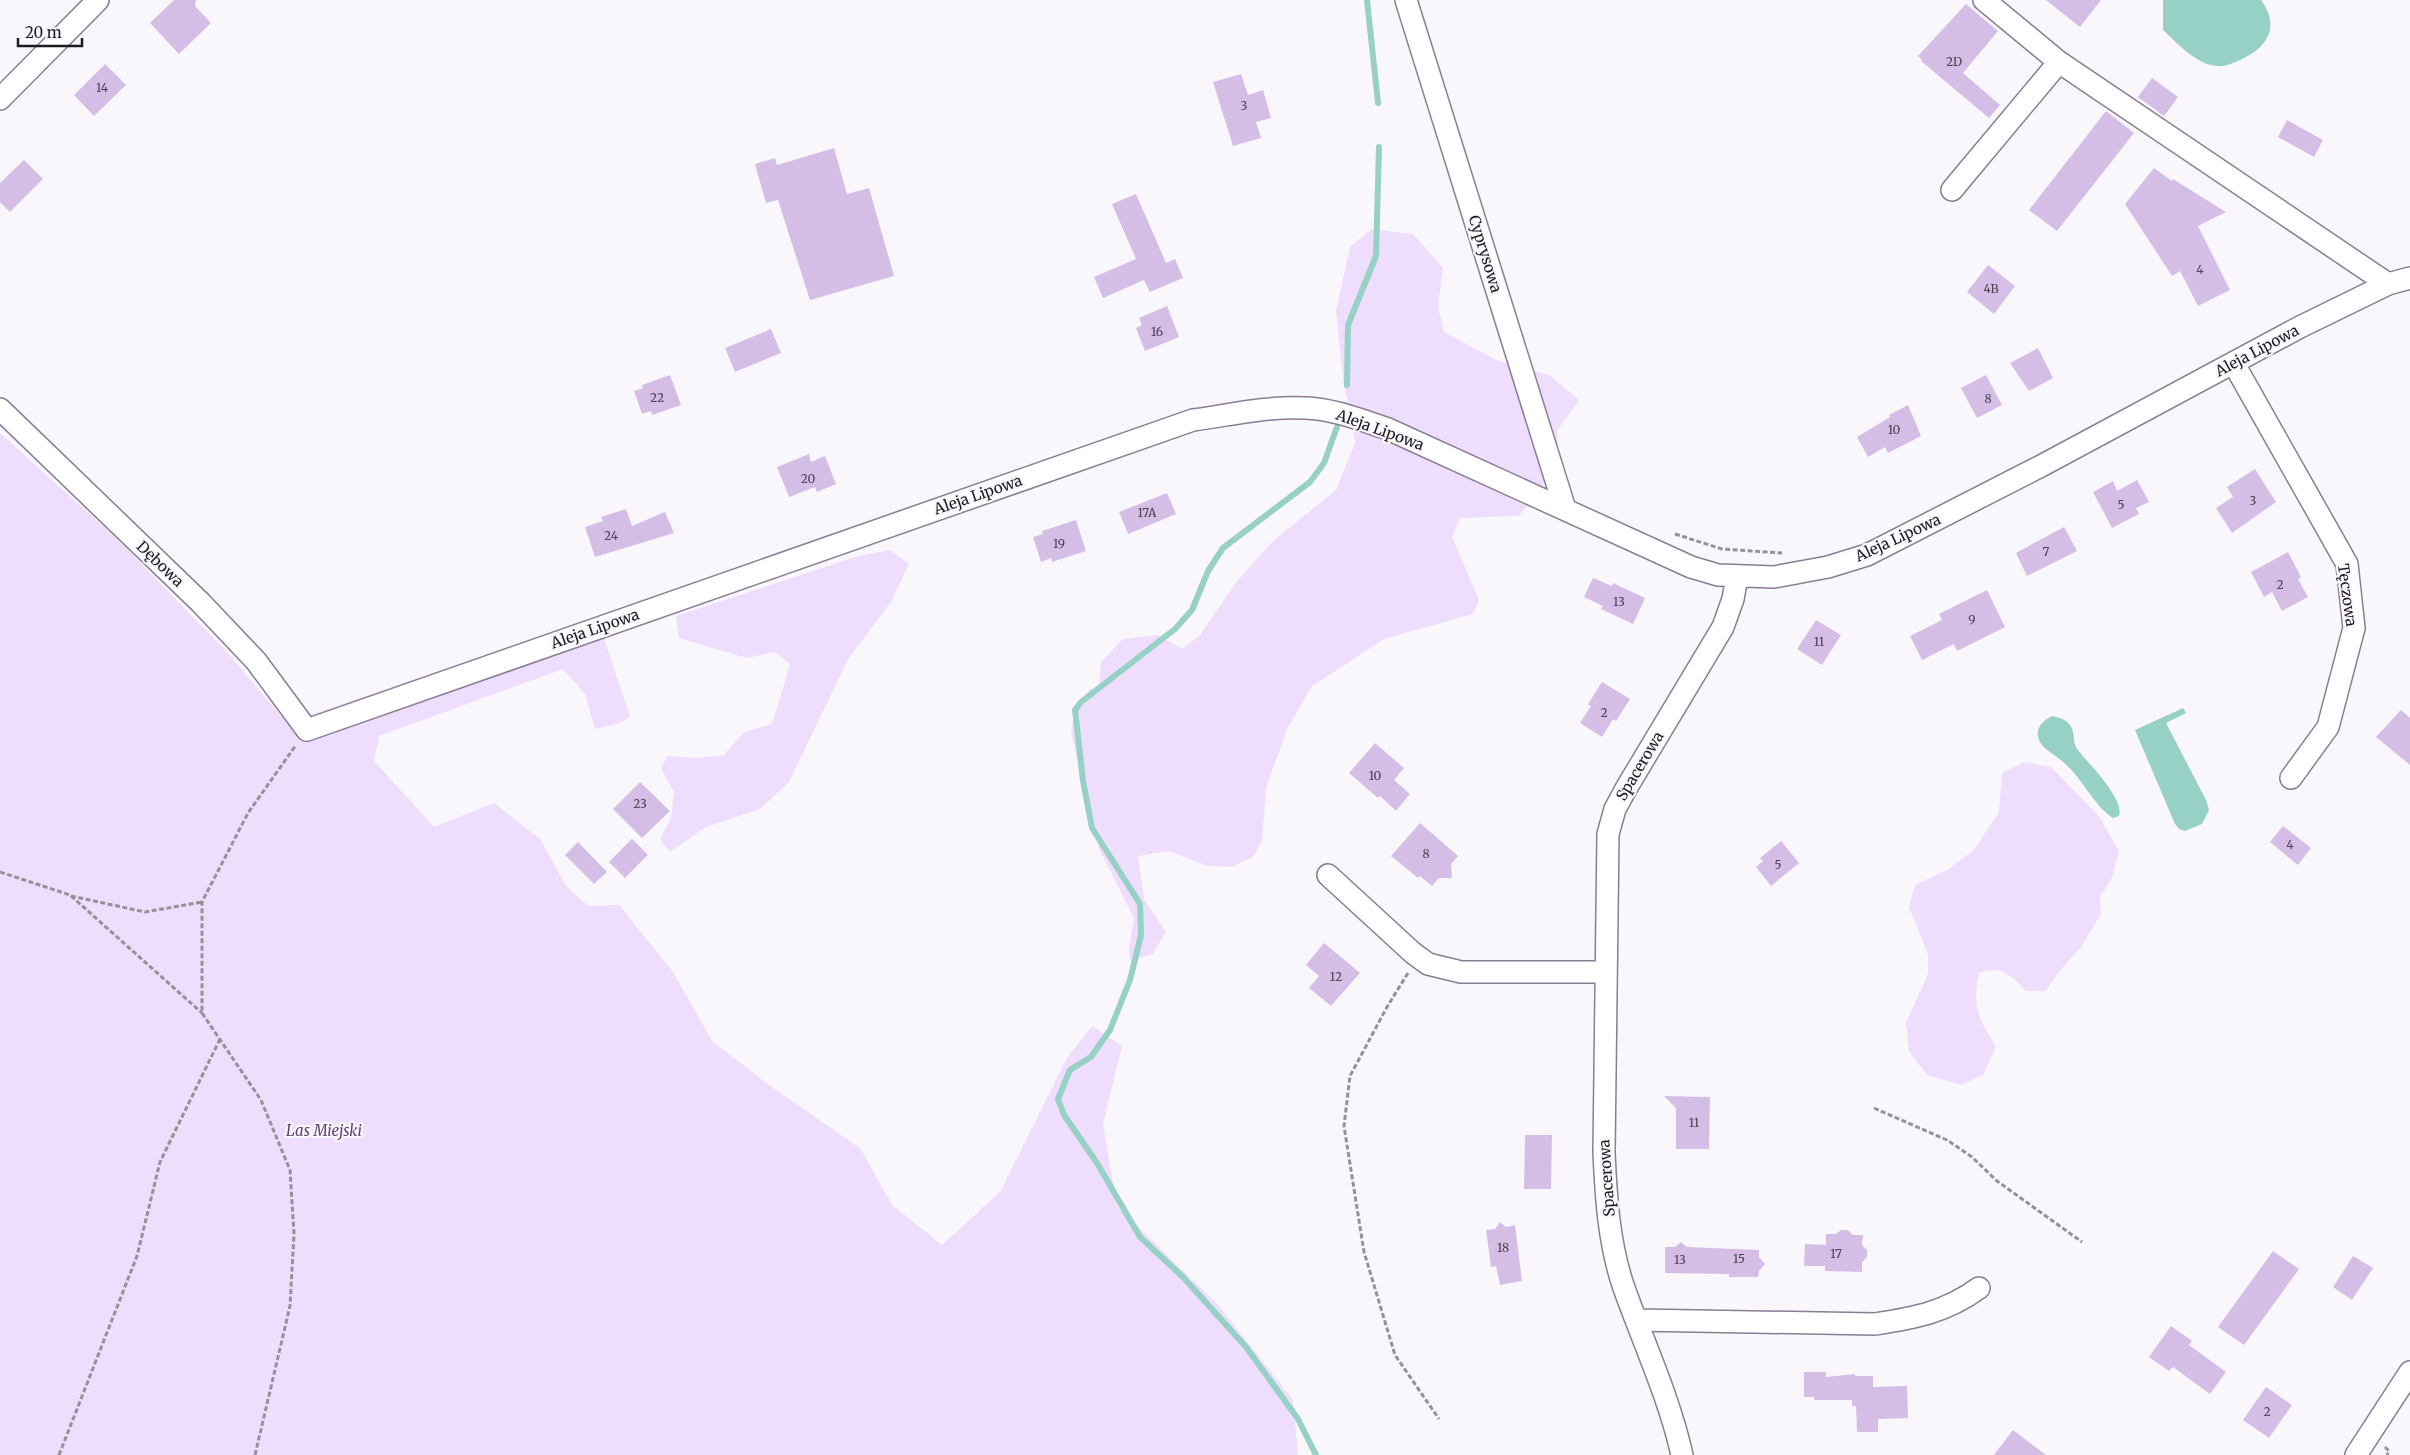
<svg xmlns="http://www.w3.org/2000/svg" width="2410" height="1455" viewBox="0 0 2410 1455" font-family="Merriweather,serif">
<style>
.green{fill:#efddfd}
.water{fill:#97d0c5}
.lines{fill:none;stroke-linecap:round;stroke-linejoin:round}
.stream{stroke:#97d0c5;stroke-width:6}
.building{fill:#d5bee6}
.minor-casing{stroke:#897d93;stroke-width:24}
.path{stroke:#959197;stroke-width:3;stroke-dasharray:5 2.5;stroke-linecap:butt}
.minor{stroke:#fff;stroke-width:21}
.labels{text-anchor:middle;stroke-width:4.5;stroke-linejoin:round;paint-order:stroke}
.number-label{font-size:12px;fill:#4c4252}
.street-label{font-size:15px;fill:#1e1921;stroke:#faf7fc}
.park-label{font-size:15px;font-style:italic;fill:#604175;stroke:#faf7fc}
</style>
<rect width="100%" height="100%" fill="#faf7fc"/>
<path class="green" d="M1372 229 1413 234 1443 268 1438 306 1444 332 1496 360 1549 375 1579 400 1557 431 1559 464 1519 516 1460 518 1452 537 1479 600 1473 614 1384 639 1312 686 1287 729 1266 788 1262 841 1254 856 1233 867 1207 866 1169 851 1138 856 1144 899 1166 932 1153 954 1130 961 1129 947 1134 918 1099 849 1071 732 1075 710 1089 690 1099 686 1101 662 1123 639 1158 635 1182 649 1200 635 1237 581 1273 541 1336 490 1355 443 1343 379 1336 311 1350 247Z
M0 433 116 538 226 651 287 723 597 617 630 717 618 724 595 729 585 694 563 669 379 736 374 761 434 827 494 803 540 839 566 886 588 906 619 905 673 972 712 1041 773 1088 860 1148 892 1205 942 1245 1000 1192 1067 1058 1092 1026 1122 1046 1103 1124 1117 1206 1220 1307 1293 1400 1298 1455H0Z
M890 550 909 564 891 602 848 659 789 782 760 809 706 827 670 852 660 839 671 818 674 792 661 769 667 756 697 758 724 755 744 732 772 724 790 664 775 652 747 658 679 638 676 616 858 556Z
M2024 762 2051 767 2099 816 2119 852 2112 878 2100 896 2101 914 2081 947 2062 968 2045 991H2026C2012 976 2002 964 1979 973 1972 1009 1978 1016 1996 1047L1983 1075 1961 1085 1927 1075 1909 1051 1906 1023 1928 974V954L1909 907 1915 885 1947 870 1974 850 1999 812 2002 773Z"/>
<path class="water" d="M2163 0H2261C2281 27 2267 48 2240 60 2234 63 2224 67 2217 66 2197 65 2177 43 2163 30Z
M2183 708 2186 713 2166 723 2206 800 2209 810 2202 824 2185 831 2179 829 2175 824 2135 730Z
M2052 716C2058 717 2065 719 2069 724 2076 731 2072 742 2077 749 2088 763 2125 799 2119 816L2113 818C2093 805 2082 777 2062 761 2053 753 2041 749 2038 737 2036 727 2044 720 2052 716Z"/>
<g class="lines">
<path class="stream" d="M1367 0 1378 103
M1347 385 1348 325 1376 256 1379 147
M1316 1455 1298 1419 1246 1347 1183 1277 1140 1237 1097 1163 1064 1115 1058 1099 1070 1070 1091 1057 1110 1030 1130 980 1141 935 1140 904 1092 828 1083 781 1075 710 1081 702 1175 629 1192 610 1208 571 1223 548 1310 482 1324 463 1337 427"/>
</g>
<path class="building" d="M174 0H196L195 6 211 23 179 54 150 23Z
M2046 0H2101L2080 27Z
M1966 4 1998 31 1963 73 2000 105 1989 118 1921 61 1922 60 1918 56Z
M105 64 126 85 94 116 74 95Z
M1241 74 1248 95 1263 90 1271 118 1256 122 1261 138 1233 146 1213 82Z
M2152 78 2178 97 2164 116 2138 97Z
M2106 111 2134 133 2057 231 2029 210Z
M2287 120 2323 140 2314 157 2278 137Z
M834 148 847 194 869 188 894 276 810 300 778 200 766 203 755 164 775 158 777 165Z
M24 160 43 179 10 212 0 202V183Z
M2154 168 2172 181 2173 179 2226 212 2198 226 2230 290 2198 306 2180 271 2172 276 2125 204Z
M1136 194 1166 263 1175 259 1183 278 1150 292 1144 280 1103 298 1094 277 1136 259 1112 204Z
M1988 265 2015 286 1994 314 1967 292Z
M1167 306 1179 337 1145 351 1136 328 1142 325 1139 318Z
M771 329 781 353 735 372 725 348Z
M2038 348 2053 378 2029 391 2010 363Z
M670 375 681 405 652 415 651 411 642 414 634 391 643 388 642 385Z
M1986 375 2002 405 1977 418 1961 388Z
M1908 405 1921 436 1888 453 1885 447 1868 457 1857 437 1890 417 1889 415Z
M809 454 811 462 825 456 836 484 817 492 815 487 789 497 777 467Z
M2255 469 2276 502 2232 533 2216 508 2233 497 2227 487Z
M2137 480 2149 502 2136 508 2139 514 2112 528 2093 492 2113 481 2117 491Z
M1167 493 1176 514 1128 534 1119 512Z
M626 509 632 526 665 512 674 533 595 557 585 527 603 521 601 517Z
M1076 520 1086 551 1052 562 1051 558 1041 562 1033 537 1043 534 1042 531Z
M2064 527 2077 551 2027 576 2016 553Z
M2288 552 2301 577 2298 579 2308 597 2282 611 2272 592 2264 597 2251 572Z
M1593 578 1612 586 1613 583 1645 598 1633 624 1601 609 1603 606 1584 597Z
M1987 590 2005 627 1957 651 1954 644 1922 660 1910 636 1942 620 1939 614Z
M1816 620 1841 635 1822 665 1797 649Z
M1602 682 1630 699 1616 721 1613 719 1602 737 1580 723 1591 706 1588 704Z
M2401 710 2410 718V765L2376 737Z
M1375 743 1404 768 1394 780 1410 794 1396 811 1380 796 1378 798 1349 773Z
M640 782 670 811 642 838 613 809Z
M1420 823 1458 856 1451 864 1452 878H1439L1432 886 1420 876 1418 878 1391 856Z
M2283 826 2311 848 2298 865 2270 842Z
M632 839 648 855 625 878 609 862Z
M1781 841 1799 863 1771 886 1756 867 1763 861 1760 858Z
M578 842 607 872 594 884 565 855Z
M1324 943 1360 973 1331 1006 1309 988 1319 976 1306 965Z
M1664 1096 1710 1097 1709 1149H1676V1108Z
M1525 1135H1552L1551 1189H1524Z
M1500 1222 1506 1227 1515 1225 1522 1281 1500 1285 1496 1266 1491 1267 1486 1230 1495 1229Z
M1841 1230H1848L1853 1235H1863L1862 1245 1867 1250V1257L1862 1262V1272L1825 1271V1266H1804L1805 1244 1826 1245V1234H1836Z
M1681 1242 1687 1247 1759 1250V1257L1765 1264 1759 1271 1758 1277H1729V1274L1665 1273V1247H1675Z
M2273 1251 2299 1269 2244 1345 2218 1327Z
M2353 1256 2373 1268 2352 1300 2333 1287Z
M2171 1326 2192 1341 2189 1345 2226 1372 2210 1394 2173 1367 2169 1371 2149 1357Z
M1804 1372H1826V1377L1855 1374V1376H1873V1387L1907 1386 1908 1418 1878 1419V1432H1857L1856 1406H1852V1400H1814V1397H1804Z
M2266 1387 2292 1405 2269 1438 2243 1420Z
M2013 1430 2046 1455H1994Z"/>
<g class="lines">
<g class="minor-casing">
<path id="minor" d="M1406 0 1565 509
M1984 0 2059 62 2388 284
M0 99 98 0
M1952 190 2059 62
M2234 364 2347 564 2354 628 2328 727 2291 778
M0 409 200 602 256 661 307 730 1193 420C1230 415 1268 406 1305 408 1334 409 1361 420 1388 429L1691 567 1718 575 1774 577 1828 567 1867 555 2043 465 2300 327 2388 284 2410 278
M1328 875 1413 953 1428 964 1461 972H1606
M1638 1320 1875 1324C1915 1318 1946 1312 1979 1288
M1682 1455C1669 1397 1644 1344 1624 1288 1609 1245 1606 1198 1604 1152L1608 834 1615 809 1627 787 1723 627 1733 599 1737 577
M2356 1455 2410 1372"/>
</g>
<path class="path" d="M1675 534 1722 549 1782 553
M0 872 70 895 202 1013
M71 896 145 912 202 902
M1408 973 1387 1007 1350 1076 1344 1126 1364 1252 1395 1355 1439 1419
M1874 1108 1947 1140 1972 1157 1997 1181 2082 1242
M2385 1447 2389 1451 2387 1455
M59 1455 137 1256 160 1162 220 1039
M255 1455 290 1306 294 1234 290 1170 261 1100 202 1013V902L248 813 296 745"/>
<use href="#minor" class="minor"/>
</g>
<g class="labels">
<g class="number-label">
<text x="1954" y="66">2D</text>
<text x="102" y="92">14</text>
<text x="1244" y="110">3</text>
<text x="2200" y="274">4</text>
<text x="1991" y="293">4B</text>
<text x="1157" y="336">16</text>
<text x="657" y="402">22</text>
<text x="1988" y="403">8</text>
<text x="1894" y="434">10</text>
<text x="808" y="483">20</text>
<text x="2253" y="505">3</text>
<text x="2121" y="509">5</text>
<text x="1147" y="517">17A</text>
<text x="611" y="540">24</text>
<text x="1059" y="548">19</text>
<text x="2046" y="556">7</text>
<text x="2280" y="589">2</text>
<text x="1619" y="606">13</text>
<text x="1972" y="624">9</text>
<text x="1819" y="646">11</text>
<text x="1604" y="717">2</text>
<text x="1375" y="780">10</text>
<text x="640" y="808">23</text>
<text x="2290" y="849">4</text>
<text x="1426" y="858">8</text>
<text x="1778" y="869">5</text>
<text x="1336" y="981">12</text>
<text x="1694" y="1127">11</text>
<text x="1503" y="1252">18</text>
<text x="1836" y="1258">17</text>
<text x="1739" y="1263">15</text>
<text x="1680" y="1264">13</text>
<text x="2267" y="1416">2</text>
</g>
<g class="street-label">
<text transform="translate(1485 254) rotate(73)" y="5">Cyprysowa</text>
<text transform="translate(2257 351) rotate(-28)" y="5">Aleja Lipowa</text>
<text transform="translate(1380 430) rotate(20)" y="5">Aleja Lipowa</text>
<text transform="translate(978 495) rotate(-19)" y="5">Aleja Lipowa</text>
<text transform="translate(1898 538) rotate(-25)" y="5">Aleja Lipowa</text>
<text transform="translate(160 564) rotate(44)" y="5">Dębowa</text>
<text transform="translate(2347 595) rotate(82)" y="5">Tęczowa</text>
<text transform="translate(595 629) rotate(-19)" y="5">Aleja Lipowa</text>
<text transform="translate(1640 766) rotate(-59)" y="5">Spacerowa</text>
<text transform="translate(1607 1178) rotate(-94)" y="5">Spacerowa</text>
</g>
<g class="park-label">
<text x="324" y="1136">Las Miejski</text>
</g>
</g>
<path d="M18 38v8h64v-8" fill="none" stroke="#1e1921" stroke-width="2.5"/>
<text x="25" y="38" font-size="15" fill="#1e1921" stroke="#faf7fc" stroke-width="4" paint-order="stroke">20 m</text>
</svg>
